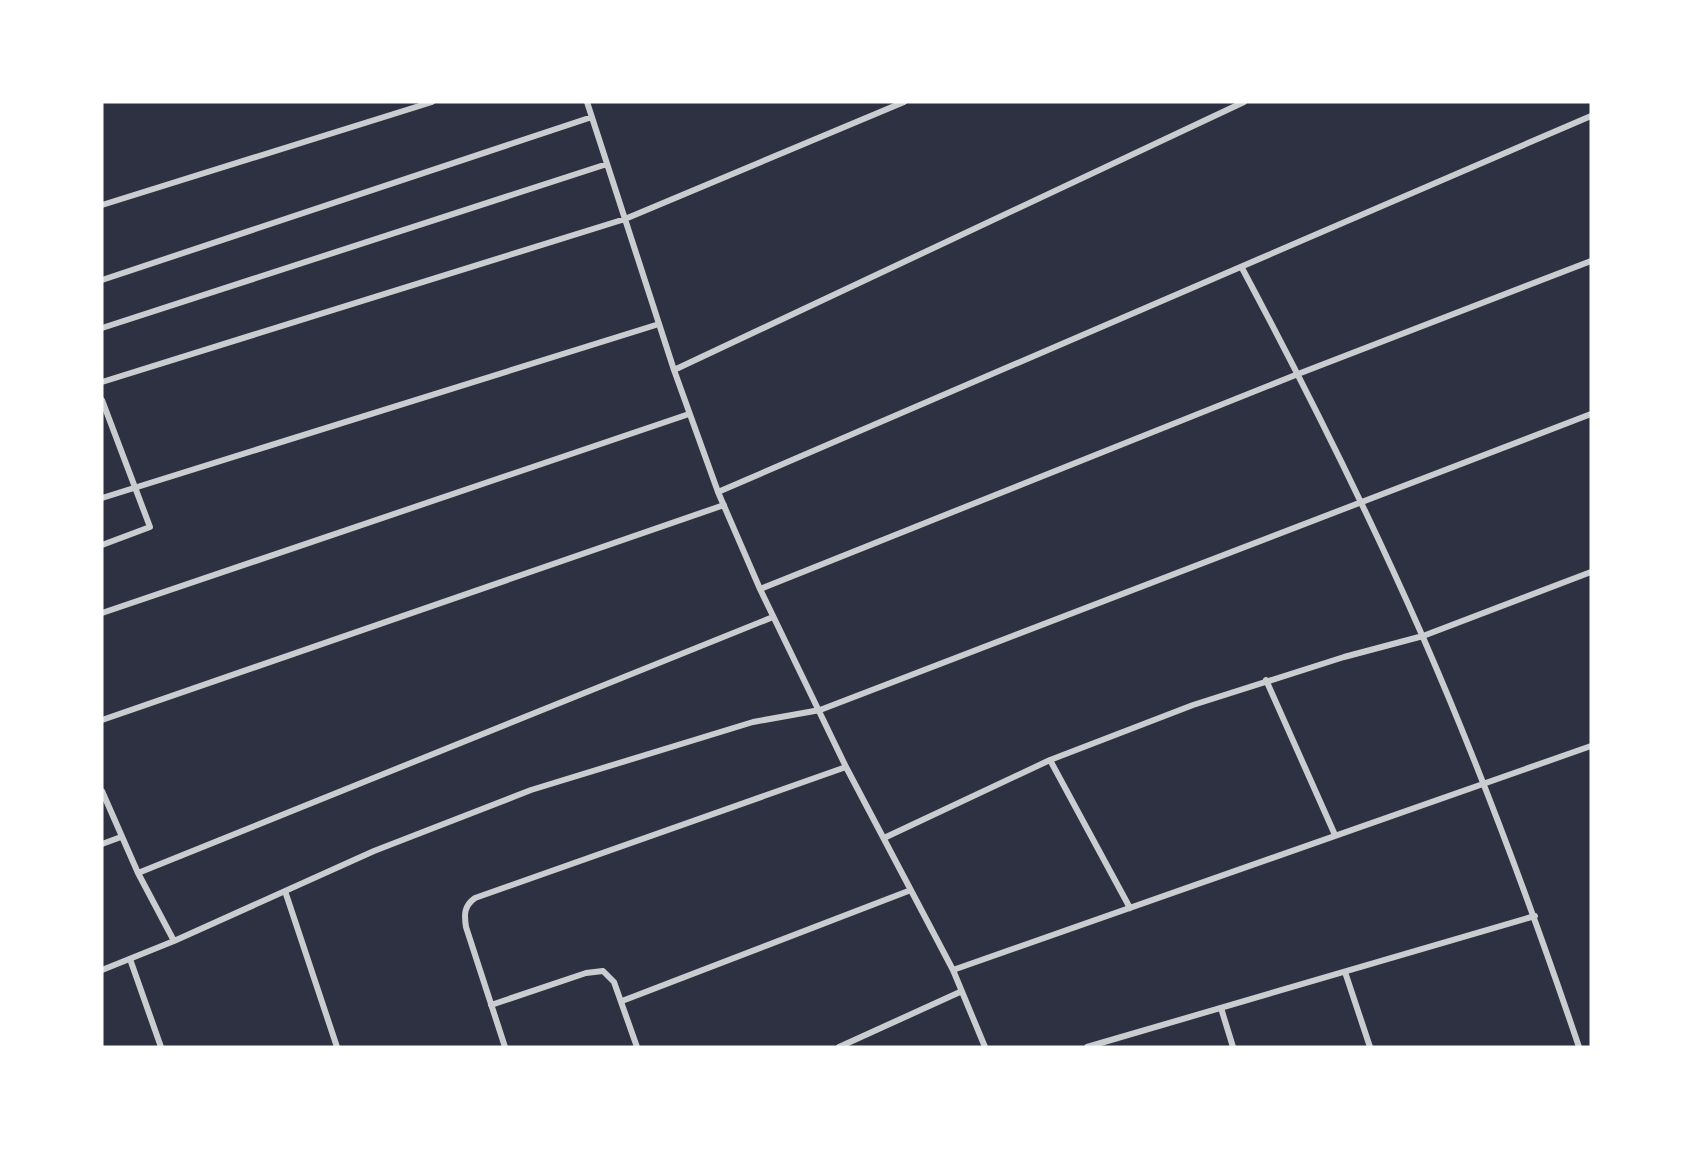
<svg xmlns="http://www.w3.org/2000/svg" width="1693" height="1149" viewBox="0 0 1693 1149" font-family="Figtree,sans-serif">
<style>
.lines{fill:none;stroke-linecap:round;stroke-linejoin:round}
.minor{stroke:#caccd0;stroke-width:6}
</style>
<rect width="100%" height="100%" fill="#2d3142"/>
<g class="lines">
<path class="minor" d="M587 102 674 370 718 492 760 589 846 767 953 970 985 1047
M102 205 432 102
M1242 268C1306 388 1367 510 1422 635 1481 770 1532 908 1579 1047
M102 280 592 117
M102 328 607 164
M674 370 1244 102
M102 382 625 219 904 102
M102 400 150 527 102 545
M718 492 1591 116
M102 498 659 324
M760 589 1298 374 1591 261
M102 613 689 414
M1266 680 1335 835
M102 720 724 505
M1050 760 1130 908
M102 791 138 873 174 941
M884 838 1050 760 1193 705 1344 657 1423 636 1591 572
M102 844 121 837
M138 873 773 617
M285 891 337 1047
M130 959 161 1047
M102 970 174 941 374 851 531 790 753 722 820 710 1591 414
M953 970 1591 746
M1345 972 1370 1047
M622 1001 911 890
M491 1005 586 973 603 971 614 982 637 1047
M1221 1008 1233 1047
M505 1047 466 927C464 914 464 906 475 898L846 767
M839 1047 960 992
M1087 1047 1535 916"/>
</g>
<rect width="1693" height="1149" fill="none" stroke="#ffffff" stroke-width="207"/>
</svg>
